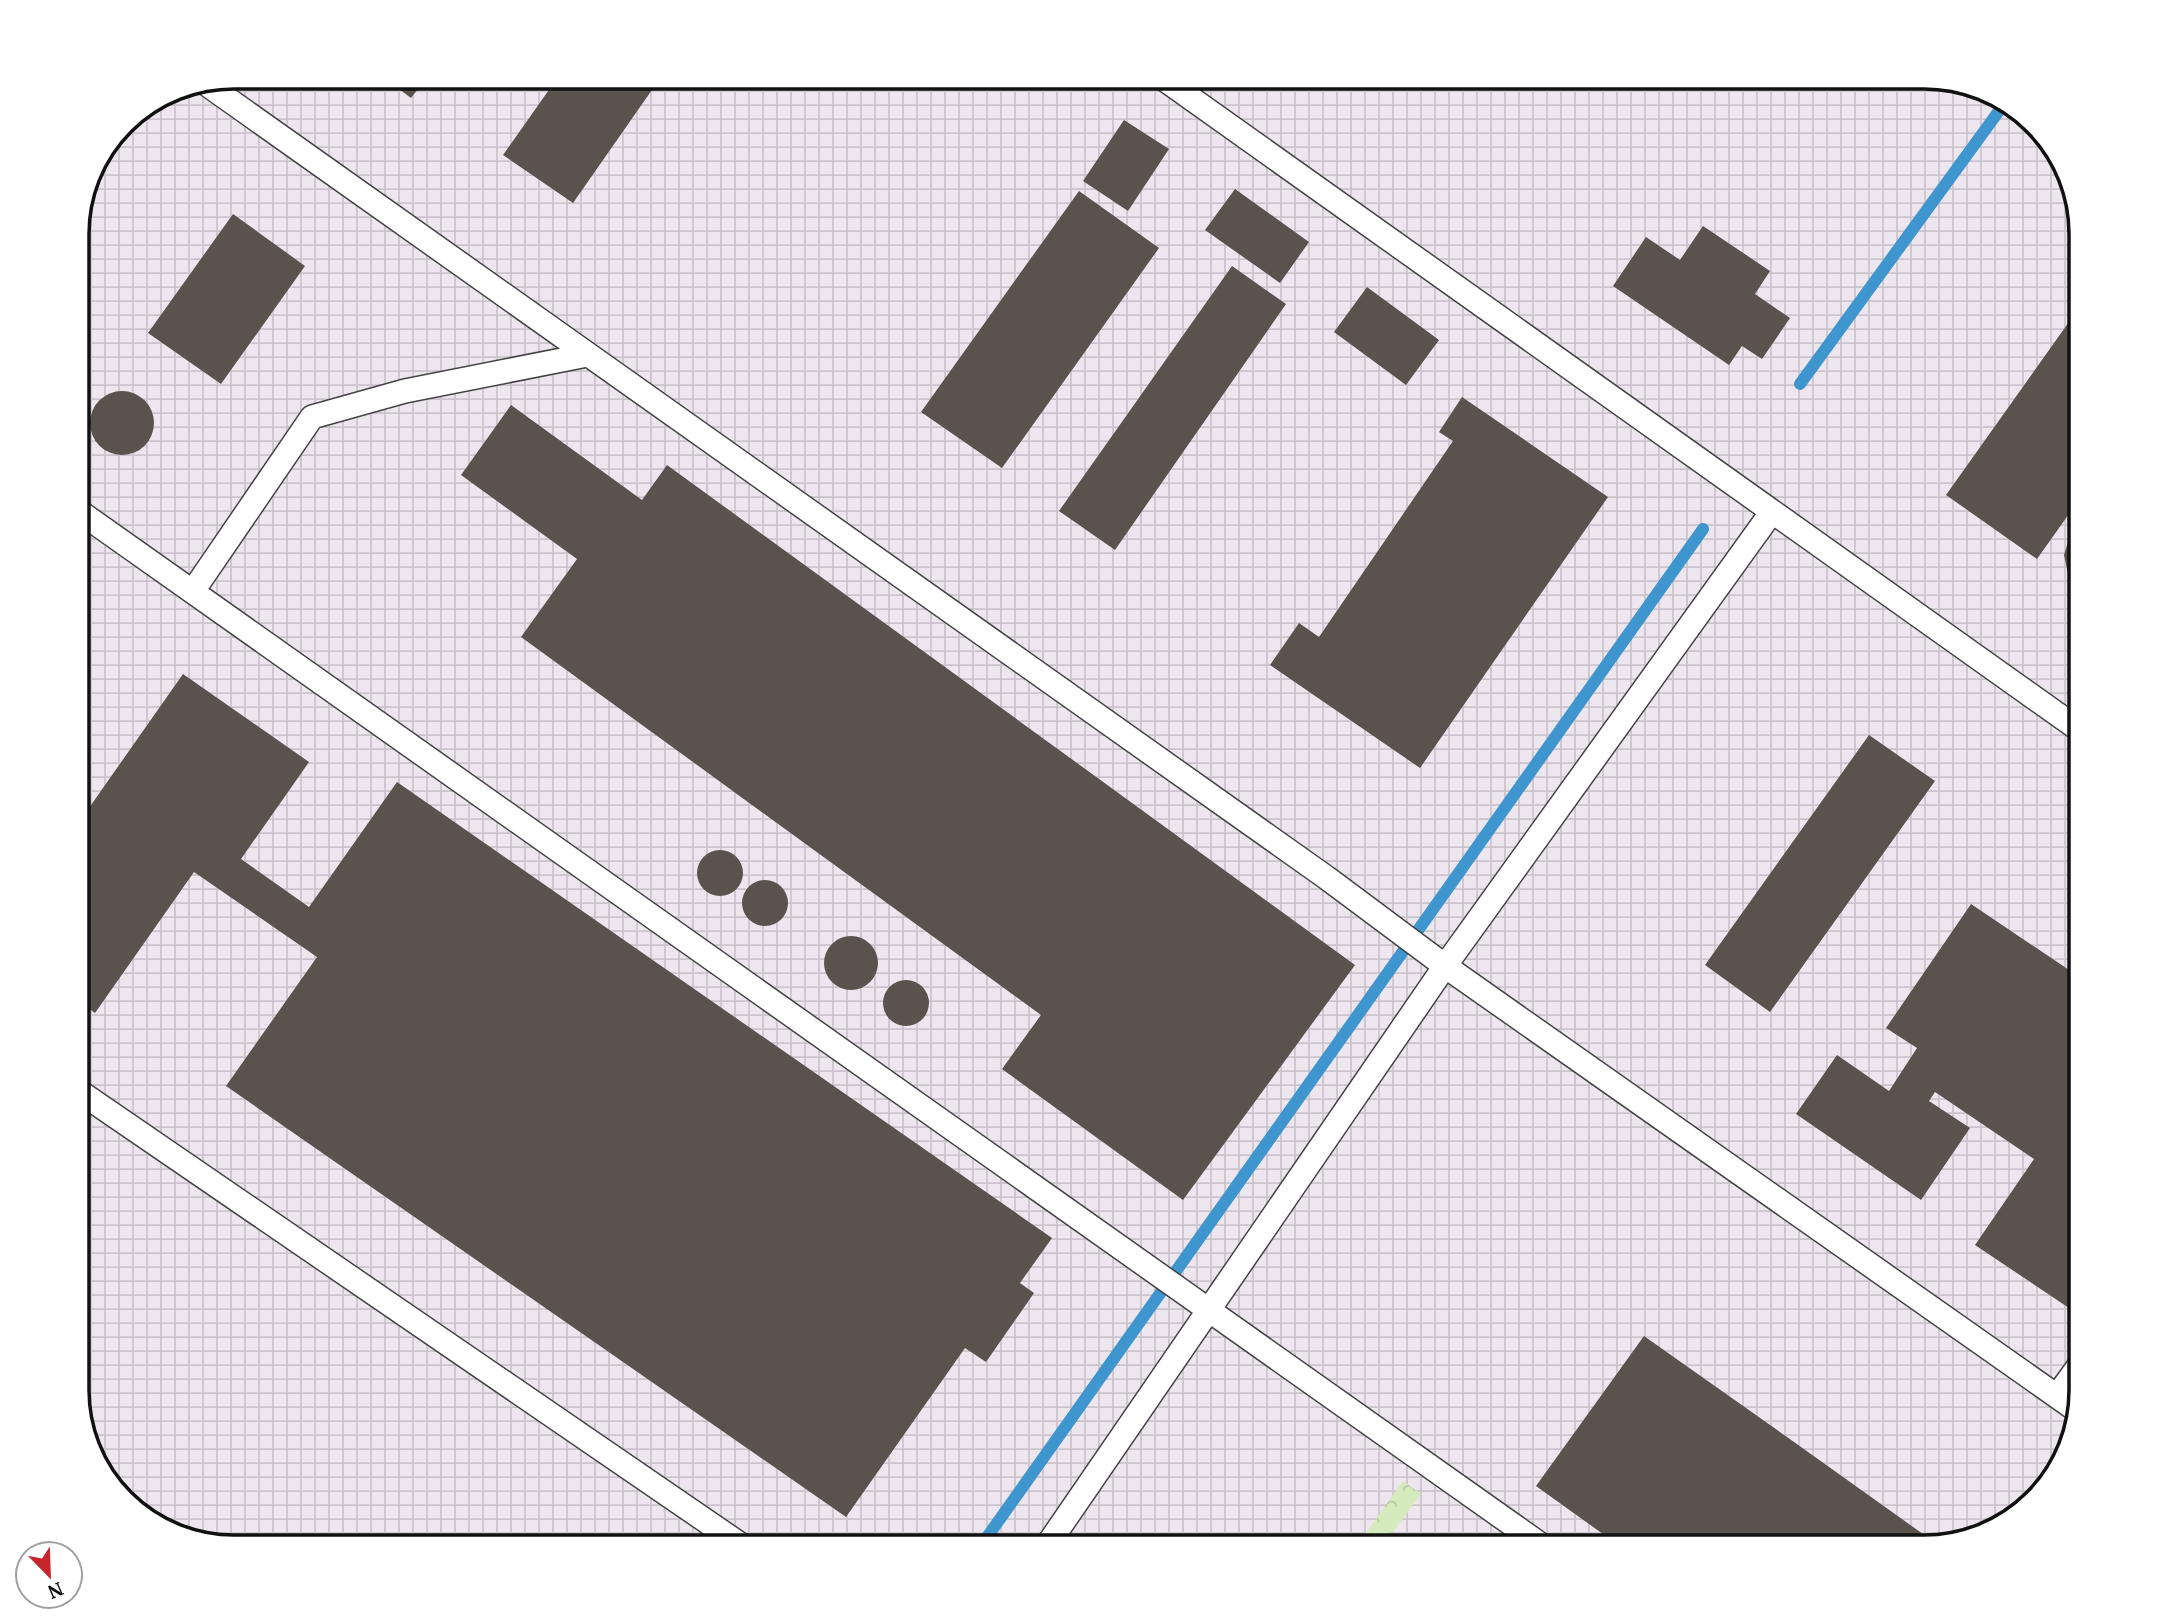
<svg xmlns="http://www.w3.org/2000/svg" width="2158" height="1624" viewBox="0 0 2158 1624" font-family="'PT Serif',serif">
<style>
.industrial{fill:url(#industrial-grid)}
.park{fill:url(#park-crowns)}
.lines{fill:none;stroke-linecap:round;stroke-linejoin:round}
.stream{stroke:#3f96cf;stroke-width:12}
.building{fill:#5a524d}
.lane-casing{stroke:#444;stroke-width:26}
.lane{stroke:#fff;stroke-width:23}
.rim{fill:none;stroke:#111;stroke-width:3.5}
</style>
<defs>
<pattern id="industrial-grid" width="8" height="8" patternUnits="userSpaceOnUse" patternTransform="scale(1.75)"><rect width="8" height="8" fill="#eee6ef"/><path d="M0 4h8M4 0v8" fill="none" stroke="#cbc4cc"/></pattern>
<pattern id="park-crowns" width="20" height="18" patternUnits="userSpaceOnUse" patternTransform="scale(1.75)"><rect width="20" height="18" fill="#d5ebbd"/><path d="M2 6a3 3 0 1 1 6 0M12 15a3 3 0 1 1 6 0" fill="none" stroke="#b6c8a1"/></pattern>
</defs>
<rect width="100%" height="100%" fill="#fffdf5"/>
<path class="industrial" d="M234 77H1925L2020 110 2065 165 2081 233V1391L2048 1486 1993 1531 1924 1547H233L138 1514 93 1460 77 1400V223L93 165 130 116 174 89Z"/>
<path class="park" d="M1403 1481 1421 1494 1382 1547H1356Z"/>
<g class="lines">
<path class="stream" d="M1800 384 2004 104
M980 1547 1703 529"/>
</g>
<path class="building" d="M383 77H427L411 98Z
M558 77H661L573 203 503 155Z
M1124 120 1169 149 1128 211 1083 181Z
M1235 189 1309 242 1280 283 1205 230Z
M1079 191 1159 248 1002 468 921 412Z
M233 214 305 266 221 384 148 333Z
M1703 226 1770 271 1755 294 1790 318 1762 359 1742 346 1729 365 1613 286 1646 237 1680 260Z
M1232 266 1286 304 1115 550 1059 511Z
M1367 287 1439 340 1406 385 1334 332Z
M2081 305V497L2037 559 1946 495Z
M90 423a32 32 0 1 1 64 0a32 32 0 1 1-64 0Z
M1462 397 1608 497 1420 768 1270 665 1299 623 1319 637 1453 441 1439 432Z
M511 405 642 500 667 465 1355 965 1183 1200 1002 1069 1041 1015 521 637 577 559 461 475Z
M2081 527V595L2070 583 2064 555 2068 542Z
M183 674 309 762 241 859 309 907 397 782 1052 1238 1020 1283 1034 1293 986 1362 965 1348 846 1517 226 1086 317 957 194 872 95 1013 77 1000V825Z
M1869 735 1935 781 1770 1012 1705 965Z
M697 873a23 23 0 1 1 46 0a23 23 0 1 1-46 0Z
M742 903a23 23 0 1 1 46 0a23 23 0 1 1-46 0Z
M1971 904 2081 978V1316L1975 1245 2034 1159 1935 1092 1929 1101 1970 1128 1921 1200 1796 1114 1837 1055 1889 1091 1917 1048 1886 1028Z
M824 963a27 27 0 1 1 54 0a27 27 0 1 1-54 0Z
M883 1003a23 23 0 1 1 46 0a23 23 0 1 1-46 0Z
M1644 1336 1787 1437 1937 1544 1924 1547H1621L1536 1486Z"/>
<g class="lines">
<g class="lane-casing">
<path id="lane" d="M1161 77 2081 731
M205 83 1327 878 1445 966 2075 1409
M77 510 1544 1547
M193 591 312 417 405 391 587 355
M77 1090 744 1547
M2057 1396 2081 1363
M1046 1547 1445 966 1771 513"/>
</g>
<use href="#lane" class="lane"/>
</g>
<path d="M0 0H2158V1624H0ZM234 89H1924A145 145 0 0 1 2069 234V1390A145 145 0 0 1 1924 1535H234A145 145 0 0 1 89 1390V234A145 145 0 0 1 234 89Z" fill="#fff" fill-rule="evenodd"/>
<path class="rim" d="M234 89H1924A145 145 0 0 1 2069 234V1390A145 145 0 0 1 1924 1535H234A145 145 0 0 1 89 1390V234A145 145 0 0 1 234 89Z"/>
<g transform="translate(49 1575) rotate(157)"><circle r="33" fill="#ffffff" stroke="#a0a0a0" stroke-width="2"/>
<path d="M0-5L12 26L0 18L-12 26Z" fill="#c4262e"/>
<text y="-10" font-size="19" font-weight="bold" text-anchor="middle" fill="#111111">N</text>
</g>
</svg>
